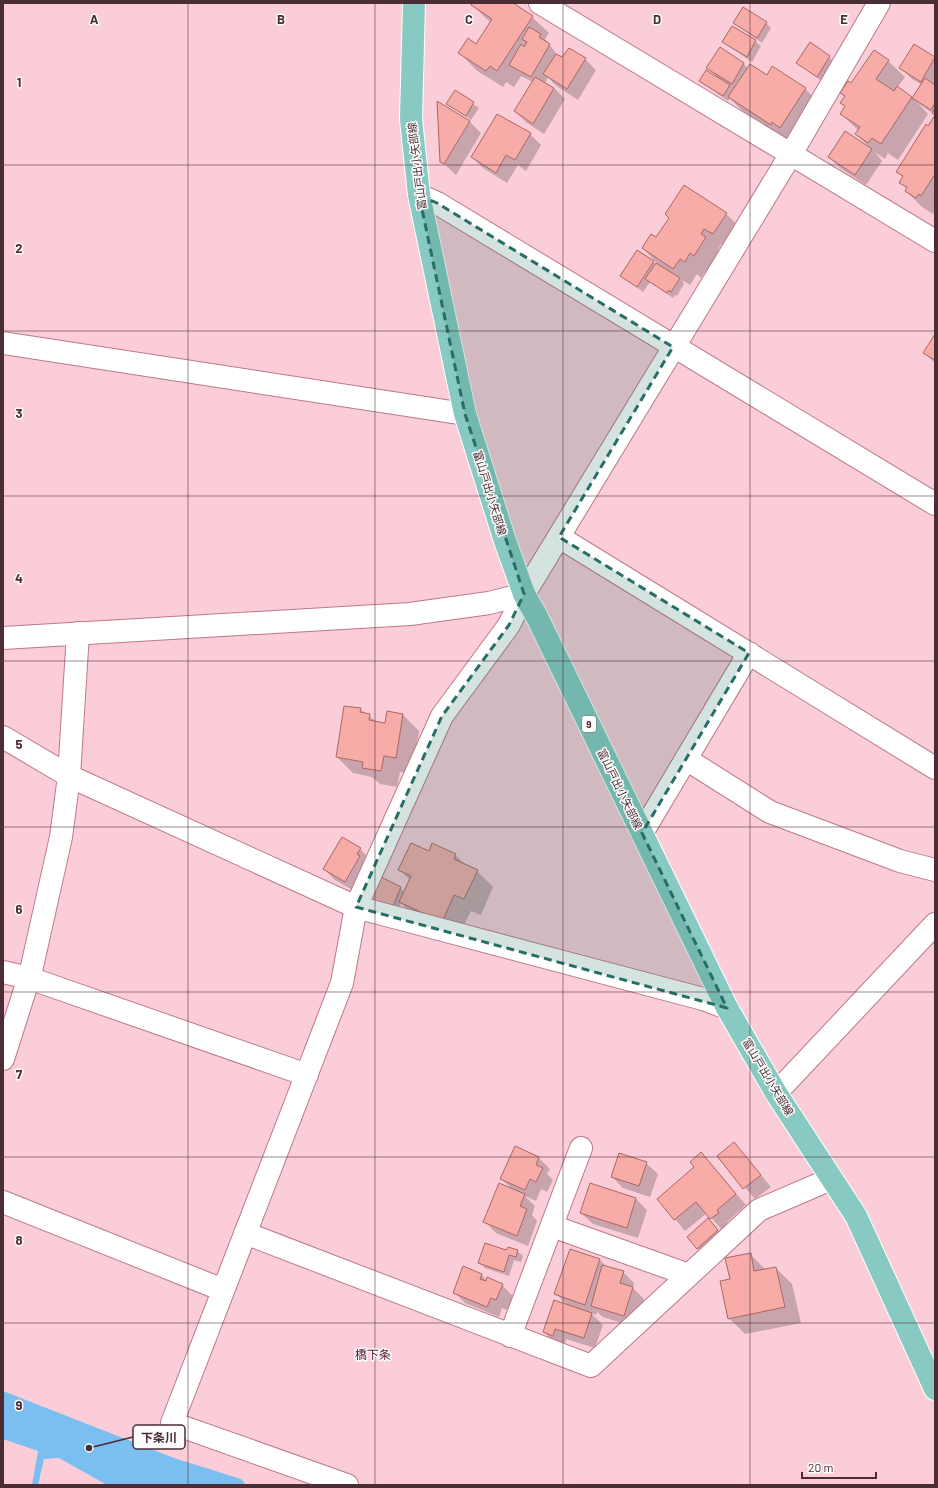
<svg xmlns="http://www.w3.org/2000/svg" width="938" height="1488" viewBox="0 0 938 1488" font-family="Barlow,'Noto Sans JP',sans-serif">
<style>
.water{fill:#7bbef0}
.shadow{fill:#0003}
.building{fill:#f7aca8;stroke:#ab6663}
.lines{fill:none;stroke-linecap:round;stroke-linejoin:round}
.minor-casing{stroke:#bd788a;stroke-width:24}
.tertiary-casing{stroke:#bd788a;stroke-width:24}
.primary-casing{stroke:#fff;stroke-width:24}
.minor{stroke:#fff;stroke-width:22}
.tertiary{stroke:#fff;stroke-width:22}
.primary{stroke:#88cac1;stroke-width:22}
.marked{fill:#276e64;fill-opacity:0.2;stroke:#276e64;stroke-width:3;stroke-dasharray:8 5;stroke-linejoin:round}
.grid{fill:none;stroke:#4a2d35;stroke-width:1;stroke-opacity:0.55}
.labels{text-anchor:middle;stroke-width:3;stroke-linejoin:round;paint-order:stroke}
.shield{fill:#fcfcfc;stroke:#7f6b71;stroke-width:1}
.shield-label{font-size:10px;font-weight:bold;fill:#4a2d35}
.street-label{font-size:11px;fill:#4a2d35;stroke:#fcfcfc}
.neighbourhood-label{font-size:12px;fill:#51162b;stroke:#fcfcfc}
.grid-label{font-size:13px;text-anchor:middle;font-weight:bold;fill:#4a2d35;stroke:#fcfcfc;stroke-width:3;stroke-linejoin:round;paint-order:stroke}
.leader{fill:none;stroke:#4a2d35;stroke-width:1.5}
.callout-dot{fill:#4a2d35;stroke:#fcfcfc;stroke-width:1.5}
.callout{fill:#fcfcfc;stroke:#4a2d35;stroke-width:1.5}
.callout-label{font-size:12px;text-anchor:middle;font-weight:bold;fill:#4a2d35}
</style>
<rect width="100%" height="100%" fill="#fbcdd8"/>
<path class="water" d="M3 1391 174 1458 241 1479 246 1485H107L59 1458 44 1459 38 1485H32L38 1451 3 1439Z"/>
<path class="shadow" d="M473 3H511L532 17 549 33 545 39 559 57 585 59 596 70 578 100 555 85 548 77 545 83 554 88 565 99 544 134 526 122 515 111 533 82 521 76 514 87 506 82 503 87 476 70 460 53 477 45 491 23 472 5Z
M734 23H766L771 28 762 43Z
M755 41 761 46 752 62 723 42Z
M810 44 835 62 823 82 797 63Z
M914 45 935 58V115L917 102 928 114 898 160 888 153 885 159 875 152 882 161 866 185 840 168 829 157 869 147 856 134 858 130 841 114 846 107 841 103 845 97 842 93 888 61 905 77 897 88 913 99 922 85 912 79 901 68Z
M744 64 748 68 767 77 805 89 822 105 787 141 745 114 730 98 728 101 700 81 717 77 708 68Z
M455 92 479 108 471 120 448 104Z
M438 103 470 122 481 133 456 175 441 161Z
M935 116V210L933 214 922 207 906 191 907 189 901 183 904 178 897 172Z
M530 134 541 145 526 171 518 165 507 183 483 168 472 157Z
M726 214 743 230 730 250 721 244 718 250 722 254 711 271 707 269 701 278 697 274 690 285 682 280 684 284 677 296 675 295 673 298 650 282 643 292 621 276 638 251 660 267 643 248 656 239Z
M935 335V363L924 353Z
M360 709 377 722 385 724 403 715 419 731 412 774 400 772 397 787 380 784 372 777 353 773 337 757Z
M360 849 371 860 356 892 335 880 324 869Z
M429 852 455 855 466 865 477 871 493 887 481 915 471 911 458 938 416 918 401 903 397 914 376 905 400 888 405 892 410 880 400 870Z
M734 1143 771 1187 755 1199 718 1156Z
M516 1147 539 1158 550 1169 547 1174 553 1180 547 1192 541 1189 536 1201 525 1196 535 1206 532 1215 537 1221 528 1246 496 1233 485 1222 513 1190 501 1178Z
M701 1153 746 1205 727 1222 729 1224 722 1230 707 1213 685 1231 658 1199 696 1168Z
M646 1163 658 1174 650 1197 623 1188 612 1177Z
M636 1199 647 1210 638 1238 593 1224 581 1213Z
M713 1224 723 1236 703 1254 688 1237Z
M507 1251H517L523 1256 521 1262 514 1260 509 1276 485 1268 479 1262Z
M750 1254 766 1270 776 1268 792 1284 801 1323 745 1334 729 1318 731 1279Z
M600 1260 607 1267 623 1272 634 1283 633 1288 644 1299 635 1327 603 1317 597 1312 596 1315 591 1313 603 1325 595 1348 566 1339 564 1346 555 1343 544 1332 568 1306 556 1294Z
M464 1268 482 1275 487 1281 502 1285 513 1296 507 1310 502 1308 499 1317 465 1303 454 1292Z"/>
<path class="building" d="M472 3H513L533 16 497 71 490 66 486 71 458 53 468 38 476 44 492 19 471 5Z
M743 7 767 22 757 38 733 23Z
M732 26 756 40 747 57 722 42Z
M529 27 541 34 539 37 550 44 531 77 509 65 521 44 524 47 527 42 522 39Z
M810 42 830 56 817 77 796 63Z
M914 44 935 57 921 82 899 68Z
M720 47 744 63 732 84 706 68Z
M569 48 586 58 567 89 543 74 556 54 562 57Z
M874 50 889 60 876 79 894 91 897 86 912 97 881 144 872 138 868 143 855 134 860 127 840 114 845 106 840 103 845 96 840 93 848 81 851 83Z
M750 64 767 75 772 66 806 88 780 128 772 122 771 125 728 97Z
M706 70 730 85 723 96 699 81Z
M535 77 554 88 533 124 514 111Z
M925 78 935 85V103L931 110 912 98Z
M455 90 474 102 466 116 446 104Z
M437 101 470 121 444 164 440 162Z
M935 108V174L921 196 919 194 916 198 905 191 907 187 899 183 903 176 896 172 926 124 928 126 935 115 932 113Z
M497 114 531 133 515 160 506 155 496 173 471 157Z
M845 131 872 149 855 175 828 157Z
M684 185 727 213 713 234 704 229 701 234 706 237 694 256 690 253 685 262 680 259 673 269 642 248 651 234 656 237 669 218 665 214Z
M637 250 654 261 637 287 620 276Z
M656 263 680 278 671 292 669 290 667 293 645 279Z
M935 334V360L923 353Z
M344 706 361 708 360 712 370 714 369 720 385 723 387 711 403 714 396 758 384 756 381 771 362 768 363 762 336 757Z
M342 837 361 848 357 854 360 856 345 882 323 869Z
M411 843 429 851 432 843 456 854 454 859 478 870 464 899 454 895 442 922 399 902 411 876 398 870Z
M381 877 401 887 392 909 370 900Z
M734 1142 761 1175 743 1189 717 1156Z
M515 1146 539 1157 536 1165 543 1168 536 1182 530 1179 525 1190 500 1179Z
M701 1152 736 1194 717 1210 719 1213 710 1219 696 1202 674 1220 657 1199 694 1167 690 1162Z
M619 1153 647 1162 639 1186 611 1177Z
M499 1183 525 1194 520 1206 527 1209 517 1236 483 1222Z
M590 1183 636 1198 627 1228 580 1213Z
M708 1218 718 1230 697 1249 687 1237Z
M485 1243 506 1250 508 1247 518 1250 516 1257 509 1255 504 1272 478 1263Z
M570 1249 600 1259 585 1305 554 1294Z
M751 1253 754 1271 776 1267 785 1307 728 1319 720 1281 730 1279 725 1258Z
M602 1265 624 1271 620 1283 633 1287 624 1316 591 1306Z
M463 1266 482 1274 480 1279 486 1281 487 1277 503 1284 496 1300 491 1298 487 1307 453 1293Z
M554 1300 592 1313 584 1338 555 1329 553 1336 543 1332Z"/>
<g class="lines">
<g class="minor-casing">
<path id="minor" d="M540 3 935 241
M419 195 437 203 935 504
M3 343 465 414
M559 537 935 768
M3 737 69 776 356 907 703 999 727 1008
M686 759 770 812 900 861 935 870
M642 833 749 653
M3 972 29 978 307 1075
M3 1059 31 971 61 837 69 776 78 633
M776 1093 935 924
M3 1202 223 1290
M552 1226 689 1275
M245 1233 591 1366 759 1210 831 1179
M510 1336 581 1148
M347 1485 172 1423 342 983 356 907 442 716 509 625 524 594 791 154 879 3"/>
</g>
<g class="tertiary-casing">
<path id="tertiary" d="M3 638 410 614 489 603 524 594"/>
</g>
<g class="primary-casing">
<path id="primary" d="M414 3 411 119 419 195 465 414 505 541 524 594 537 617 727 1008 776 1093 856 1216 935 1389"/>
</g>
<use href="#minor" class="minor"/>
<use href="#tertiary" class="tertiary"/>
<use href="#primary" class="primary"/>
</g>
<path class="marked" d="M419 195 437 203 673 347 559 537 749 653 642 833 727 1008 356 907 442 716 509 625 524 594 465 414Z"/>
<path class="grid" d="M188 3V1485M375 3V1485M563 3V1485M750 3V1485M3 165H935M3 331H935M3 496H935M3 661H935M3 827H935M3 992H935M3 1157H935M3 1323H935"/>
<g class="labels">
<rect class="shield" x="582" y="716" width="14" height="16" rx="3"/>
<g class="shield-label">
<text x="589" y="728">9</text>
</g>
<g class="street-label">
<text transform="translate(417 166) rotate(-97)" y="4">富山戸出小矢部線</text>
<text transform="translate(490 493) rotate(73)" y="4">富山戸出小矢部線</text>
<text transform="translate(620 789) rotate(64)" y="4">富山戸出小矢部線</text>
<text transform="translate(768 1077) rotate(59)" y="4">富山戸出小矢部線</text>
</g>
<g class="neighbourhood-label">
<text x="373" y="1359">橋下条</text>
</g>
</g>
<g class="grid-label">
<text x="94" y="24">A</text>
<text x="281" y="24">B</text>
<text x="469" y="24">C</text>
<text x="657" y="24">D</text>
<text x="844" y="24">E</text>
<text x="19" y="87">1</text>
<text x="19" y="253">2</text>
<text x="19" y="418">3</text>
<text x="19" y="583">4</text>
<text x="19" y="749">5</text>
<text x="19" y="914">6</text>
<text x="19" y="1079">7</text>
<text x="19" y="1245">8</text>
<text x="19" y="1410">9</text>
</g>
<path class="leader" d="M89 1448L133 1437"/>
<circle class="callout-dot" cx="89" cy="1448" r="4"/>
<rect class="callout" x="133" y="1425" width="52" height="24" rx="4"/>
<g class="callout-label">
<text x="159" y="1442">下条川</text>
</g>
<rect width="938" height="1488" fill="none" stroke="#4a2d35" stroke-width="8"/>
<path d="M802 1472v6h74v-6" fill="none" stroke="#4a2d35" stroke-width="2"/>
<text x="808" y="1472" font-size="12" fill="#4a2d35" stroke="#fcfcfc" stroke-width="3" paint-order="stroke">20 m</text>
</svg>
